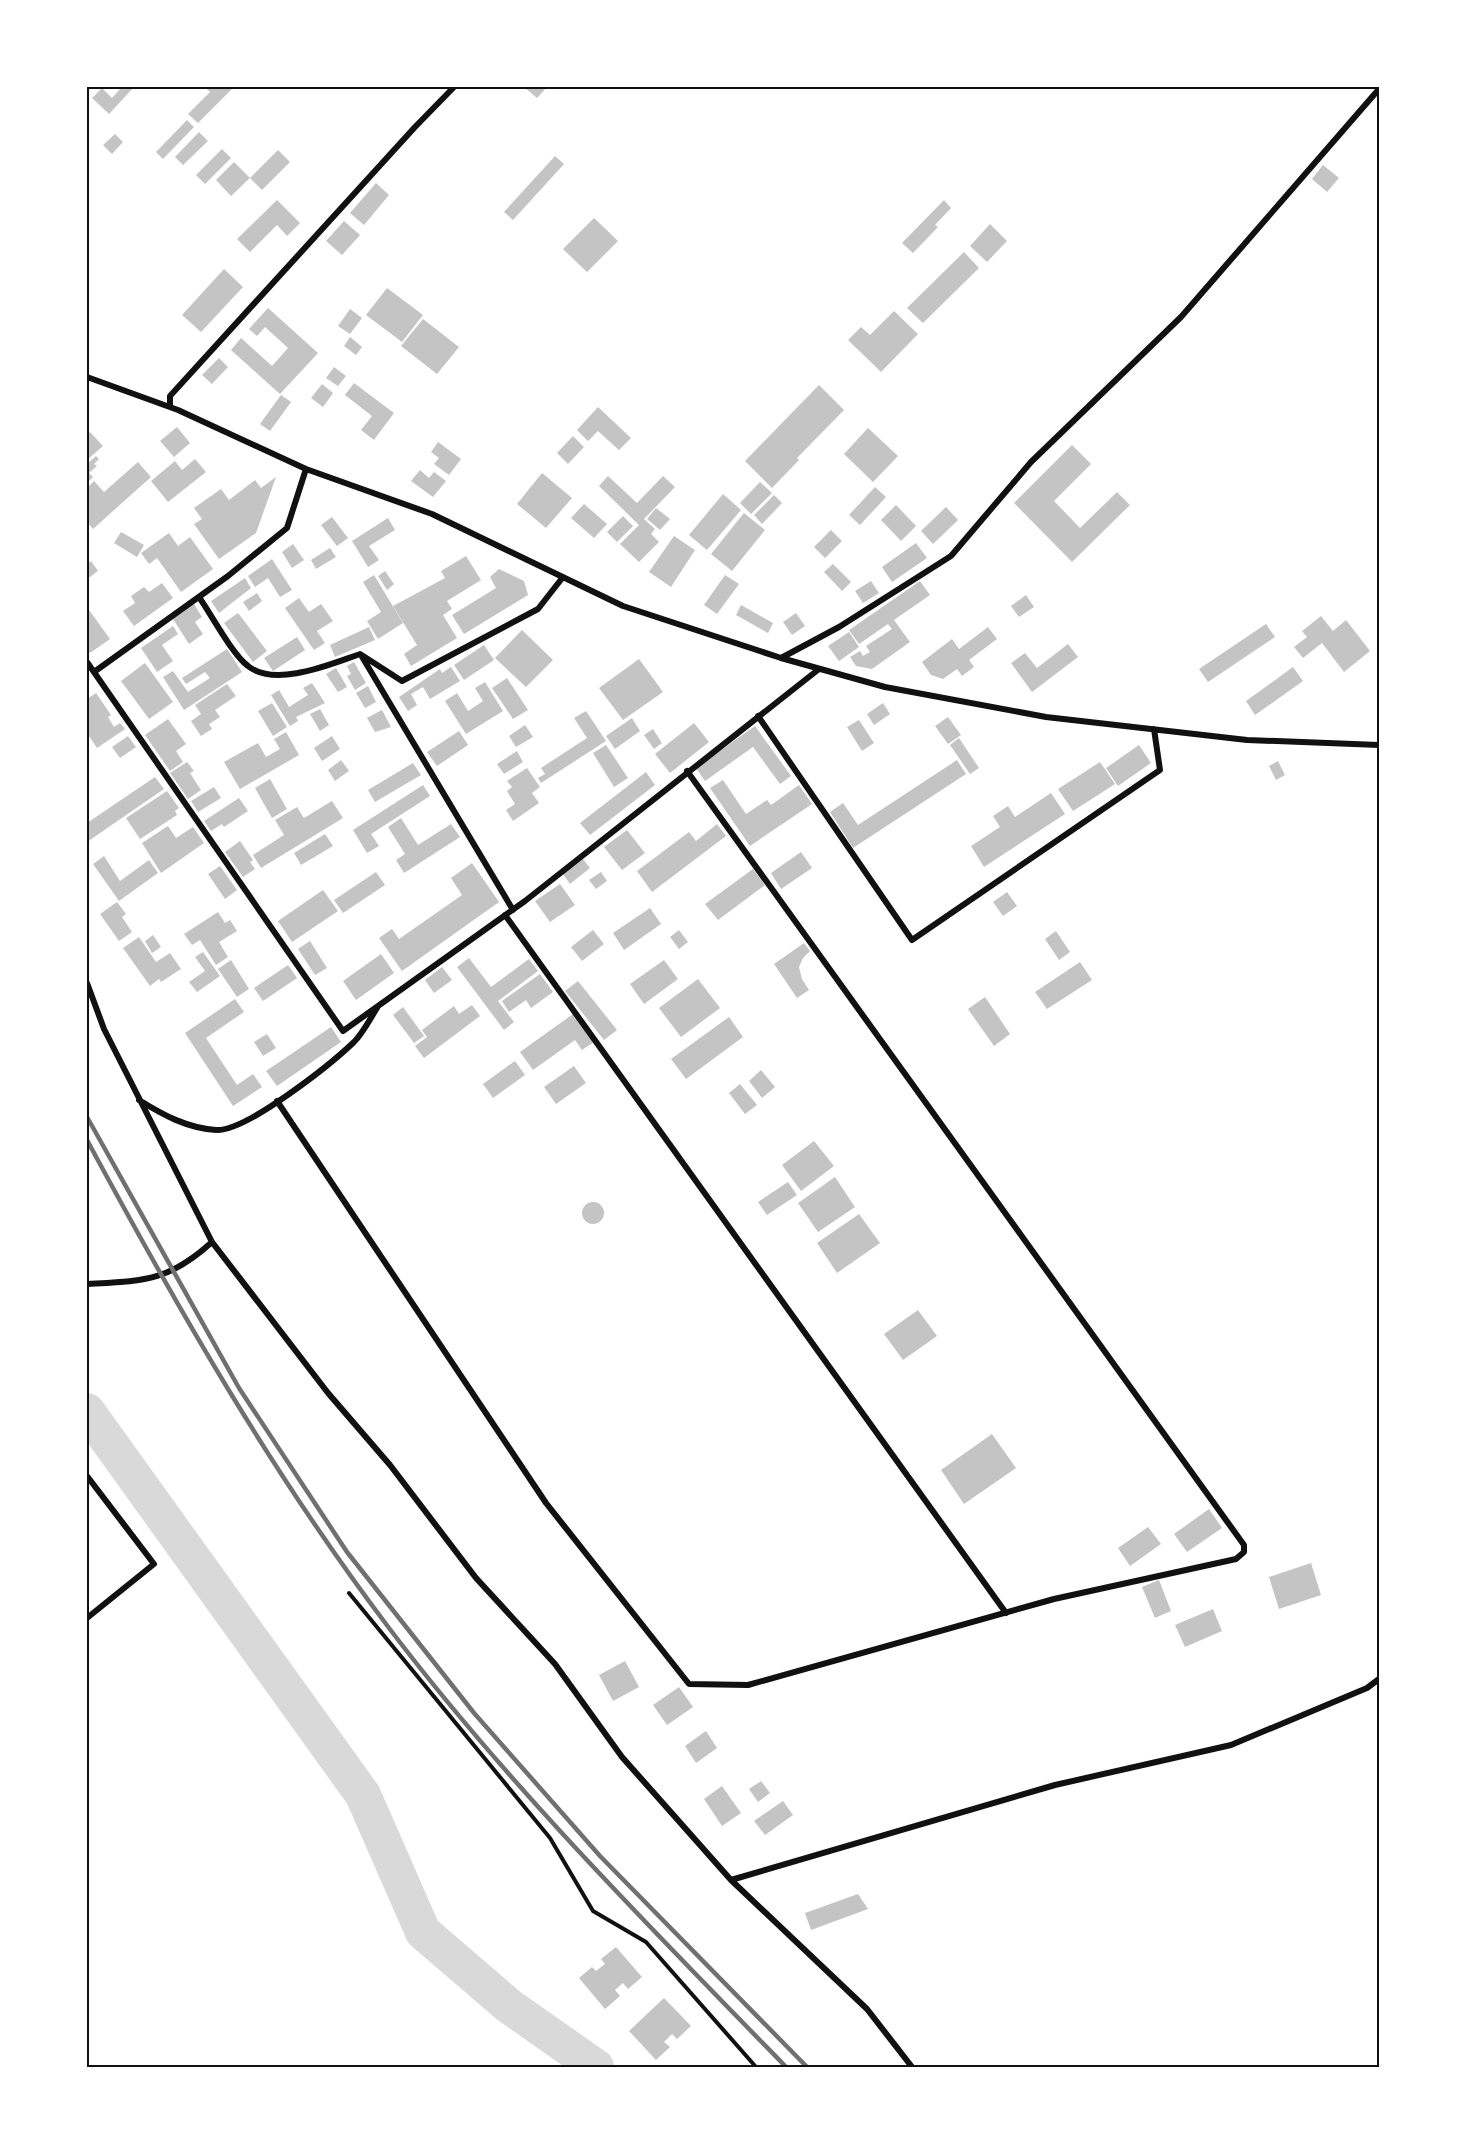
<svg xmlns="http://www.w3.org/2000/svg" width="1466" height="2154" viewBox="0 0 1466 2154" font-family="'Work Sans',sans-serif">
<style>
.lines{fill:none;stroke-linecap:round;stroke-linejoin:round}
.river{stroke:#d9d9d9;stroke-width:36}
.building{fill:#c4c4c4}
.path{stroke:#111;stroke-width:4}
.minor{stroke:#111;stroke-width:6}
.rail{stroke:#707070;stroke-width:4.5}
.neatline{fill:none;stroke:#111;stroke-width:2}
</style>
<rect width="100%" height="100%" fill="#fff"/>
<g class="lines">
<path class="river" d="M87 1411 363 1795 423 1932 509 2006 596 2067"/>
</g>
<path class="building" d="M122 87H134L109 114 92 98 102 88 112 98Z
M205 87 232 89 198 123 188 114 210 92Z
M524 87H547L537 98Z
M187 120 194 127 163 159 156 152Z
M199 132 208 141 183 165 175 157Z
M115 134 123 142 112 154 103 145Z
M222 149 231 158 205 184 196 175Z
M278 150 290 162 262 190 250 178Z
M555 156 564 164 513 220 504 212Z
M234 162 250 178 231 196 216 180Z
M1323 165 1339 178 1327 192 1312 179Z
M376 183 389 195 364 225 350 213Z
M277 200 300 223 287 236 277 225 250 252 237 239Z
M944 200 951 208 935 225 938 227 913 253 902 243Z
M594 218 618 241 587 272 563 249Z
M344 221 360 235 342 255 326 241Z
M990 224 1007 241 987 262 970 246Z
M964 252 979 268 923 323 907 308Z
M224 269 243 287 201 332 182 315Z
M387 288 423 315 402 342 366 315Z
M268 308 318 353 280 394 231 350 241 338 272 366 288 348 265 327 257 336 249 329Z
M350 309 362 318 350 334 338 326Z
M894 311 918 334 881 372 848 340 861 327 870 335Z
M423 319 459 347 437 374 401 346Z
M350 337 362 347 356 355 344 346Z
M219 358 228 367 212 384 202 375Z
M334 367 346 376 338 386 326 378Z
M354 383 394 413 374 440 361 430 372 416 345 395Z
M322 384 333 393 323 407 311 398Z
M819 385 844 410 797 458 799 460 772 488 745 461Z
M281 395 291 402 270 431 260 424Z
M598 407 631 438 619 450 598 431 588 441 577 430Z
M177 427 190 443 174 457 160 441Z
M868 428 898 456 873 482 844 454Z
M90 432 103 446 87 460V435Z
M573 436 584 447 568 464 557 453Z
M438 442 461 459 449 475 434 464 439 458 431 452Z
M1072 445 1091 464 1054 501 1080 528 1117 492 1130 505 1072 562 1014 503Z
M96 456 99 459 94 464 97 466 89 473 93 477 87 483V464Z
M195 459 206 472 168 502 151 481 175 461 182 470Z
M138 462 151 477 93 529 87 522V488L94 481 104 492Z
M420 470 429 478 434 472 446 481 433 497 411 481Z
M542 473 572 498 546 528 517 504Z
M608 476 637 503 663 476 675 487 644 519 655 529 651 534 659 542 639 562 620 544 639 525 599 486Z
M276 477 256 533 219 559 194 524 202 519 194 508 221 489 229 500 255 480 261 488Z
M760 482 772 493 751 514 740 503Z
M875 487 886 497 860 525 849 515Z
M723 494 741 510 707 550 689 535Z
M774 495 782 503 762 524 754 515Z
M584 504 607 524 594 538 571 518Z
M896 505 916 526 901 541 881 520Z
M946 507 958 520 933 544 921 531Z
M656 508 670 519 660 530 647 519Z
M744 513 765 530 732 571 711 554Z
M623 516 633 526 617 542 607 532Z
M332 517 348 538 337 546 321 525Z
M388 518 395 530 369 546 379 560 368 567 352 541Z
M831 530 842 541 825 558 814 547Z
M121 532 144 545 137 557 114 543Z
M169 533 178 546 190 537 213 569 181 592 157 558 149 564 141 553Z
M674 536 695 550 671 587 649 572Z
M916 543 927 558 892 582 882 567Z
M293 544 304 560 292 568 282 552Z
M330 548 336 557 316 569 311 560Z
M466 556 481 580 447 601 452 609 443 615 457 638 411 666 404 654 417 645 393 606 445 578 441 571Z
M272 559 292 590 280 597 268 578 255 587 248 576Z
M91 561 98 571 87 579V564Z
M833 564 851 582 842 591 824 572Z
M499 569 524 581 528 595 464 634 452 615 496 588 490 577Z
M385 571 394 584 387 590 378 576Z
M374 575 403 623 378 639 367 621 381 612 363 582Z
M725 575 739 584 717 614 704 605Z
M245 578 251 588 219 613 211 601Z
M871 581 879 593 863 603 855 591Z
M920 581 930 595 894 620 910 642 872 669 856 666 850 657 860 651 863 656 870 652 866 646 892 629 888 624 859 644 849 630Z
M162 583 173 598 134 626 123 611 135 603 131 596 144 587 149 592Z
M257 593 262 601 249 611 243 602Z
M1026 595 1034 607 1019 617 1011 606Z
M299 598 309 612 321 604 333 621 317 631 325 643 314 650 285 608Z
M194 604 202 617 195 622 203 634 189 644 173 619Z
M741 605 773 623 768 633 736 615Z
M87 607 110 639 90 653 87 649Z
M238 613 267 651 253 662 224 623Z
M796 613 805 626 792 635 783 622Z
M1321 616 1333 631 1346 620 1370 651 1344 672 1322 643 1303 658 1294 647 1307 637 1302 631Z
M1266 624 1275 637 1208 682 1199 669Z
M173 626 178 634 162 645 173 661 157 672 141 648Z
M369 627 375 640 335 657 330 645Z
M988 627 997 639 969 660 974 667 962 676 957 669 943 679 931 675 922 662 952 639 959 649Z
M522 630 553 660 526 687 495 658Z
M849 632 859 647 839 661 828 646Z
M297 637 305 650 273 671 264 658Z
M1068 644 1078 657 1032 692 1011 663 1025 653 1037 668Z
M484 645 494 660 464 680 454 665Z
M227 649 242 672 184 710 163 677 173 671 188 692 210 678 205 672 186 684 182 678Z
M639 659 663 692 623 720 599 688Z
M354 662 366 683 355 690 347 676 351 674 347 666Z
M145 663 173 702 149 719 121 681Z
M451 667 460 681 430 699 423 687 411 694 417 705 408 711 399 697 440 669 442 673Z
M1293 667 1303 681 1255 715 1246 701Z
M336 668 347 687 338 692 326 674Z
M507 678 528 710 513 719 492 688Z
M485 682 503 711 466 734 445 701 457 693 468 711 483 701 475 688Z
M312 683 325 703 296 717 298 721 290 726 271 695 279 690 289 707 308 695 303 688Z
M227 684 236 696 215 710 220 717 209 724 212 729 201 736 191 721 201 714 195 705Z
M368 686 376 702 365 708 356 693Z
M96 693 111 715 108 717 114 727 120 723 125 729 97 748 87 733V699Z
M272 703 287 727 273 736 258 711Z
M883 703 890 714 874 725 867 714Z
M320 709 329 725 320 731 310 714Z
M382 710 391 727 375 732 367 718Z
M586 711 606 741 541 783 538 778 545 774 541 768 587 738 574 718Z
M948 717 961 735 948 744 935 726Z
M632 718 640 731 615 749 606 736Z
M168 719 186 744 176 751 183 762 170 771 145 735Z
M859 720 874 743 862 751 847 727Z
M694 723 709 742 670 773 655 754Z
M525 725 533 737 516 747 509 736Z
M755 726 791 776 780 784 753 747 705 781 696 768Z
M653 729 662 743 654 749 644 735Z
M459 731 468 745 437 766 427 752Z
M286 732 299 755 240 789 224 762 258 743 266 757 280 749 274 739Z
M128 736 136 747 120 758 112 747Z
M332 736 340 749 322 761 314 748Z
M959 738 979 768 970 774 950 745Z
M606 745 628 778 614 787 593 753Z
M1139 745 1151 763 1118 786 1106 768Z
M517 751 523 762 504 774 497 764Z
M341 760 349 771 335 781 328 770Z
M957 760 966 774 853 848 830 812 843 803 858 825Z
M1278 761 1285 775 1276 780 1269 766Z
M187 762 194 771 190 773 201 790 188 799 170 773Z
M1100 762 1115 784 1073 811 1058 789Z
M413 763 421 775 375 802 368 790Z
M527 768 540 787 532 793 539 803 513 821 506 810 515 804 507 791 512 787 507 781Z
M646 772 655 785 590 835 580 823Z
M155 777 164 789 87 842V823Z
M270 779 287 809 272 818 255 788Z
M723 780 746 814 767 800 771 805 799 785 812 804 750 846 710 788Z
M423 785 430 796 371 834 379 846 367 853 353 830Z
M214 787 221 798 198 812 191 801Z
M167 791 179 808 175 811 177 815 140 839 126 818Z
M1051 793 1065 814 984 867 971 846 1000 827 993 816 1008 806 1015 817Z
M239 798 248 811 224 827 222 824 211 831 204 821Z
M332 801 343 818 261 868 253 855 284 835 275 820 297 807 304 818Z
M401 818 418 845 451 824 460 837 404 873 396 860 405 854 388 827Z
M717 824 726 836 652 892 637 871 689 832 696 841Z
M168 826 176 838 193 827 204 843 161 873 142 843Z
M627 830 645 853 622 870 604 847Z
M325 834 333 846 301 865 294 853Z
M240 841 253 860 250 862 255 869 243 877 225 852Z
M801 852 812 868 781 889 771 873Z
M104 856 120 881 149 860 158 873 119 901 93 864Z
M583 859 590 868 570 884 563 874Z
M472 863 499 902 402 971 379 938 392 929 399 939 462 895 451 878Z
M220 866 237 890 225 899 208 874Z
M753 869 765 885 718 920 705 904Z
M376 872 385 885 343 913 334 900Z
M601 872 607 881 596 889 589 880Z
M560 884 575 905 550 922 535 901Z
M323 890 338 911 292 942 278 921Z
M1007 892 1017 906 1003 916 993 902Z
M117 902 126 914 122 917 132 932 119 941 100 914Z
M650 908 661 924 624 950 613 933Z
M218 912 225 923 230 920 237 931 219 942 228 957 216 965 200 940 192 945 184 934Z
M593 930 604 944 582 961 571 947Z
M679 930 688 942 679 949 670 937Z
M1056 931 1070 952 1059 960 1045 939Z
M153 935 161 947 152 953 145 941Z
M139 937 156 962 170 953 181 969 161 982 159 979 150 986 123 948Z
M310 941 327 968 315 975 298 949Z
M804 943 810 951 803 958 799 967 802 979 809 990 797 998 774 964Z
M203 952 220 976 197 992 189 982 205 971 195 957Z
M381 954 394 973 356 1000 343 981Z
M469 958 491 987 529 959 538 971 498 1001 514 1022 504 1030 457 967Z
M231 960 249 989 237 997 218 969Z
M664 960 678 979 644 1004 630 984Z
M1080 962 1092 980 1047 1009 1035 992Z
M288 965 297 978 263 1001 254 988Z
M442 967 452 980 434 993 425 980Z
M540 974 553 992 531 1008 526 1000 509 1012 502 1001Z
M698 979 720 1008 681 1037 659 1008Z
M578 981 617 1030 604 1040 565 991Z
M985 997 1010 1034 994 1046 968 1009Z
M235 999 244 1012 206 1038 237 1085 253 1074 262 1087 233 1106 185 1033Z
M472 1005 480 1016 424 1058 415 1046 427 1037 422 1030 454 1006 459 1014Z
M403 1007 424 1036 414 1043 393 1015Z
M573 1014 594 1042 582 1050 575 1040 533 1070 520 1052Z
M729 1017 743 1037 686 1079 671 1059Z
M331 1027 341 1042 277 1086 266 1071Z
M267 1034 276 1048 263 1056 254 1042Z
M515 1061 525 1075 493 1098 483 1084Z
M574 1066 586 1083 556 1104 544 1087Z
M761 1070 775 1087 762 1098 749 1081Z
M740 1084 757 1105 745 1114 729 1093Z
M814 1141 834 1166 801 1191 782 1165Z
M835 1177 855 1207 818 1232 798 1203Z
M788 1182 797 1195 767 1215 758 1202Z
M582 1213a11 11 0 1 1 22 0a11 11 0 1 1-22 0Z
M859 1214 880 1243 837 1273 817 1243Z
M918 1310 937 1336 903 1360 884 1334Z
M992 1434 1016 1468 964 1504 941 1470Z
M1209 1509 1222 1528 1187 1552 1174 1534Z
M1148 1527 1161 1544 1130 1566 1118 1548Z
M1311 1563 1321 1595 1279 1609 1269 1577Z
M1159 1580 1171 1611 1155 1618 1142 1587Z
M1213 1609 1222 1631 1185 1647 1175 1625Z
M625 1661 639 1687 613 1701 599 1675Z
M679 1687 693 1707 667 1725 653 1705Z
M706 1731 717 1748 696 1763 685 1746Z
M761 1781 770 1793 758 1802 749 1789Z
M722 1786 741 1813 722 1826 704 1799Z
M783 1801 793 1815 765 1835 754 1821Z
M858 1894 868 1909 811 1930 805 1913Z
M616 1947 642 1977 628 1989 623 1983 615 1990 620 1996 605 2009 579 1978 592 1967 596 1971 605 1964 601 1959Z
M664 1998 691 2026 677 2039 672 2034 664 2042 670 2047 656 2060 629 2031Z"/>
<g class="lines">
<path class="path" d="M349 1593 550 1838 593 1911 646 1942 756 2067"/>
<path class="minor" d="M87 377 178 410 306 469 432 514 623 606 781 658 885 687 1046 717 1247 740 1379 745
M170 407V396L415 127 454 87
M199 597C211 614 232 654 248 666 275 688 331 664 360 654L402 681 538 609 563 577
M361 655 513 910
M781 658 839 627 951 556 1031 462 1181 317 1379 89
M87 662 343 1031 525 901 819 669
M94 672 228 576 287 528 306 469
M758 716 912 940 1160 770 1154 729
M505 915 1006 1613
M87 983 104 1029 212 1242 328 1393 390 1465 476 1578 555 1664 622 1757 731 1880 867 2009 912 2067
M139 1100C163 1115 187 1128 216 1130 246 1132 331 1064 354 1042 363 1033 370 1019 377 1008
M277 1101 546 1503 689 1684 748 1685 1054 1599 1236 1559 1244 1552V1545L687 771
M87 1284C143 1281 168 1282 212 1242
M87 1476 154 1564 87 1618
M731 1880 1055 1785 1231 1745 1367 1688 1379 1679"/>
<path class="rail" d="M87 1117 239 1388 347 1552 474 1713 600 1856 807 2067
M87 1140C178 1309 273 1475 389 1628 508 1785 649 1926 786 2067"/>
</g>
<rect width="1466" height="2154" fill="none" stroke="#ffffff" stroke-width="177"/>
<rect x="88" y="88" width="1290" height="1978" class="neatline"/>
</svg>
